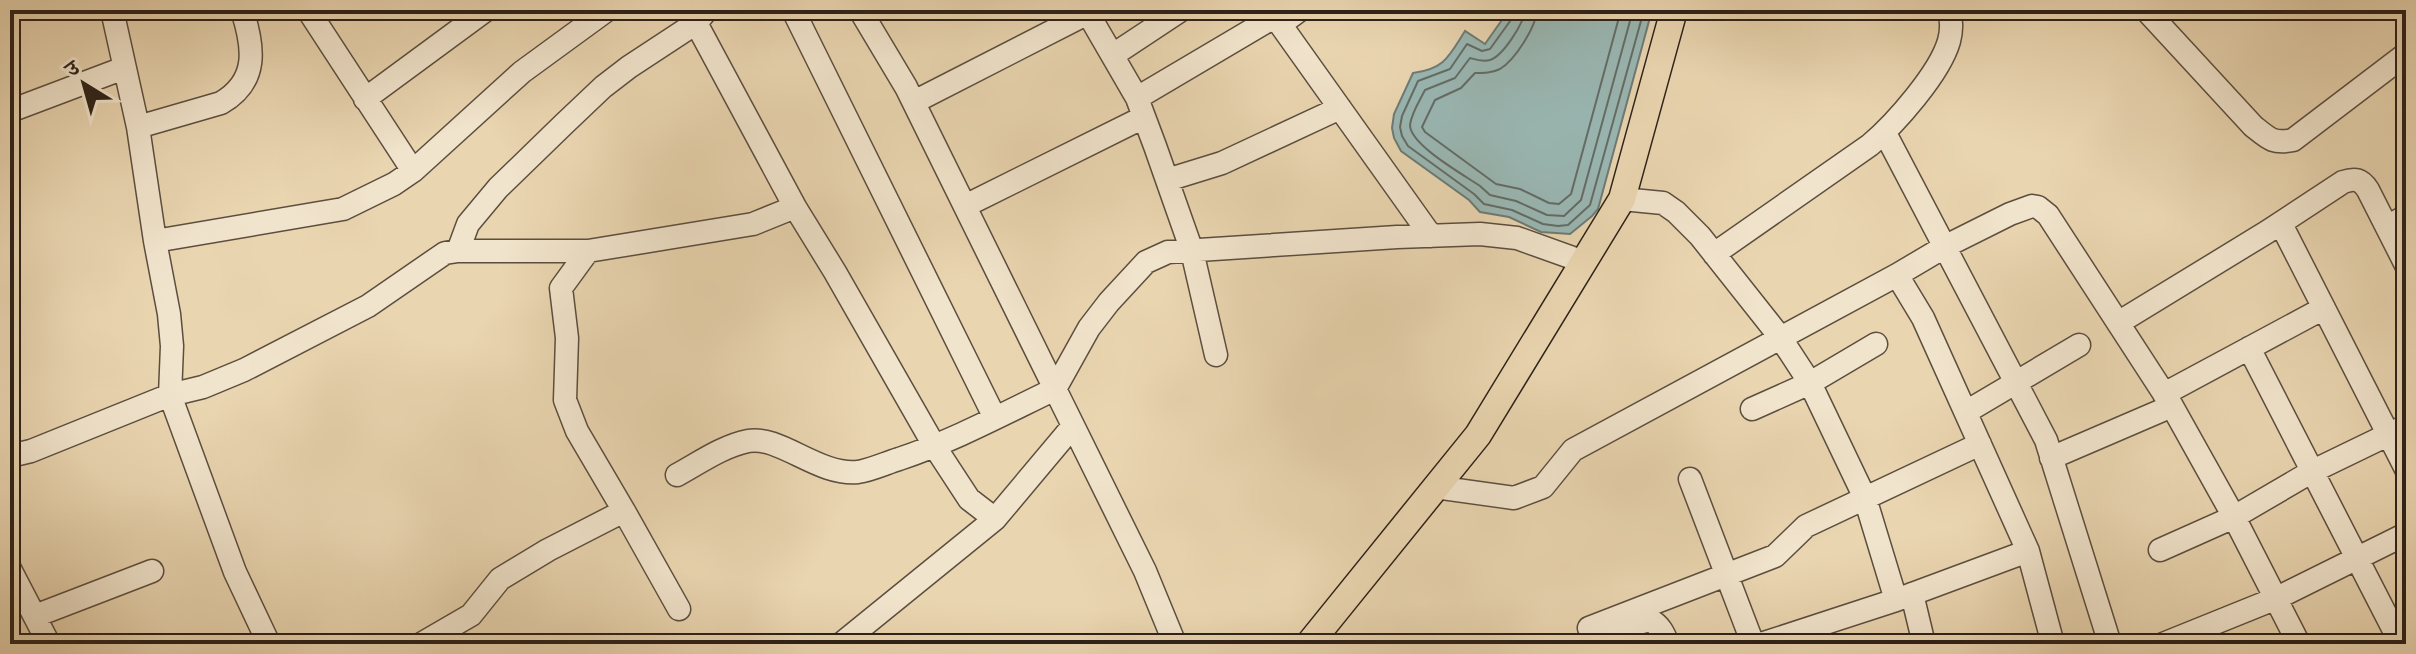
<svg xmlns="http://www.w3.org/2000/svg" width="2416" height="654" viewBox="0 0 2416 654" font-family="Cardo,'Noto Serif Devanagari',serif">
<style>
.water{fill:#99b7b3;stroke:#6e7b75;stroke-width:2}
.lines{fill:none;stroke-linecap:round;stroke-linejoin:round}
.shore{stroke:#636c66;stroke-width:2}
.minor-casing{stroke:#5c4e3f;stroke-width:25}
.major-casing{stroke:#2d2119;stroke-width:29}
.minor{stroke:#f1e4cc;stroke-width:22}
.major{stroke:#e9d5b0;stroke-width:26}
</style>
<rect width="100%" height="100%" fill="#e9d5b0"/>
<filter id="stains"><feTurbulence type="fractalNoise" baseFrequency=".0025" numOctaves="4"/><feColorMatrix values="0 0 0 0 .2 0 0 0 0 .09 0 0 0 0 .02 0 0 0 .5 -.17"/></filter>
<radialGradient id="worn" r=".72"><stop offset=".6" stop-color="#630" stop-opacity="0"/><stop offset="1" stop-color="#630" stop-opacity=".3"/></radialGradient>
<path class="water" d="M1509 10H1652L1598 209 1592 216 1570 234 1541 232 1509 217 1480 212 1469 200 1401 151 1394 138 1392 128 1394 114 1413 73C1445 69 1449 56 1465 31L1485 44Z"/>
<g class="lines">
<path class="shore" d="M1515 10 1513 17 1490 49 1482 51 1467 44 1450 69 1418 81 1402 116 1400 127 1402 136 1408 146 1474 194 1484 204 1512 210 1543 224 1558 226 1568 225 1590 205 1644 10
M1525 10C1524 23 1503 56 1490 60 1483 62 1477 60 1470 58L1455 78 1425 90C1420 100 1411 114 1410 125 1410 145 1464 175 1480 186L1490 195 1516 201 1547 215 1564 216 1581 200 1633 10
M1537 10C1536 27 1515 60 1500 69 1492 73 1484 73 1475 73L1461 88 1435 100 1422 127 1425 132 1496 184 1520 189 1549 203 1559 204 1571 194 1621 10"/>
<g class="minor-casing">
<path id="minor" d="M112 10 138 127 155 241 169 314 172 346 170 395 235 572 269 644
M308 10 413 171
M793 10 995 418
M1086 10 1137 98 1155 146 1192 251 1216 355
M1270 10 1431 236
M2146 10 2253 126C2269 139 2273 144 2293 140L2406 54
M1281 24 1300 10
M1113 55 1181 10
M1137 98 1274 17
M365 99 486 10
M914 102 1088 13
M10 111 124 68
M138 127 221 103C259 81 254 47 242 10
M1885 133 2046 440 2110 644
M1167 180 1222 163 1340 108
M1622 199 1663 203 1676 212 1700 236 1780 337 1810 383 1865 498 1896 600
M965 206 1144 117
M795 207 835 272 935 447 969 499 995 519
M2281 224 2406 469
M2387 227 2406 216
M155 241 343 209 394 184 413 171 522 72 607 10
M458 251 468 224 498 188 564 124 603 87 629 67 696 23 689 12
M1714 254 1870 145C1895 124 1940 73 1949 41 1952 30 1952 21 1949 10
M1897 275 1923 318 2028 551 2053 644
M2118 323 2267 232 2343 182C2355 178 2361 179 2368 190L2406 265
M2249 348 2401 644
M2164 394 2324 308
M1752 409 1810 383 1876 344
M1966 412 2079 345
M10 456 31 451 170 395 203 387 244 370 368 306 445 253 458 251H588L753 224 795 207 696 23 707 10
M2051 458 2172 406
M677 475C699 463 723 446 748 441 780 435 818 476 858 472 871 470 886 463 899 459 953 441 1003 414 1055 389L906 87 860 10
M1690 479 1753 644
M1435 487 1514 498 1543 487 1573 450 1897 275 1946 246 2010 214 2032 206 2038 207 2048 215 2172 406 2234 517 2299 644
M624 511 679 609
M2160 550 2234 517 2311 472 2406 426
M10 569 49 644
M1912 594 1924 644
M35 616 152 571
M1589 628 1775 556 1806 526 1980 444
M421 644 471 615 500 579 548 550 624 511 577 431 565 400 567 338 561 288 588 251
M841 644 995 519 1073 426
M1175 644 1145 571 1055 389 1089 328 1109 302 1146 262 1168 252 1397 237 1480 234 1517 238 1584 262
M1599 644 1634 624 1650 620C1660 625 1664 634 1668 644
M1761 644 1896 600 2028 551
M2163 644 2277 598 2406 534"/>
</g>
<g class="major-casing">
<path id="major" d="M1309 644 1478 435 1622 199 1674 10"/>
</g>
<use href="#minor" class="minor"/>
<use href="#major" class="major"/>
</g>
<rect width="2416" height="654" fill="none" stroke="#e9d5b0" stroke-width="40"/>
<rect x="12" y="12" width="2392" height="630" fill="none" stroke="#2d2119" stroke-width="4"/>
<rect x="20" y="20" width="2376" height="614" fill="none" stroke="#2d2119" stroke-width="2"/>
<g transform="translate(84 84) rotate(323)" stroke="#f1e4cc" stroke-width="6" paint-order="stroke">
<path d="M0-6L14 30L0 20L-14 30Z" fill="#2d2119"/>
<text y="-12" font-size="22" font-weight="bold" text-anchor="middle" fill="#2d2119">उ</text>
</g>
<rect width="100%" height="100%" filter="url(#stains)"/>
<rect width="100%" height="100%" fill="url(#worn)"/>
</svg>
